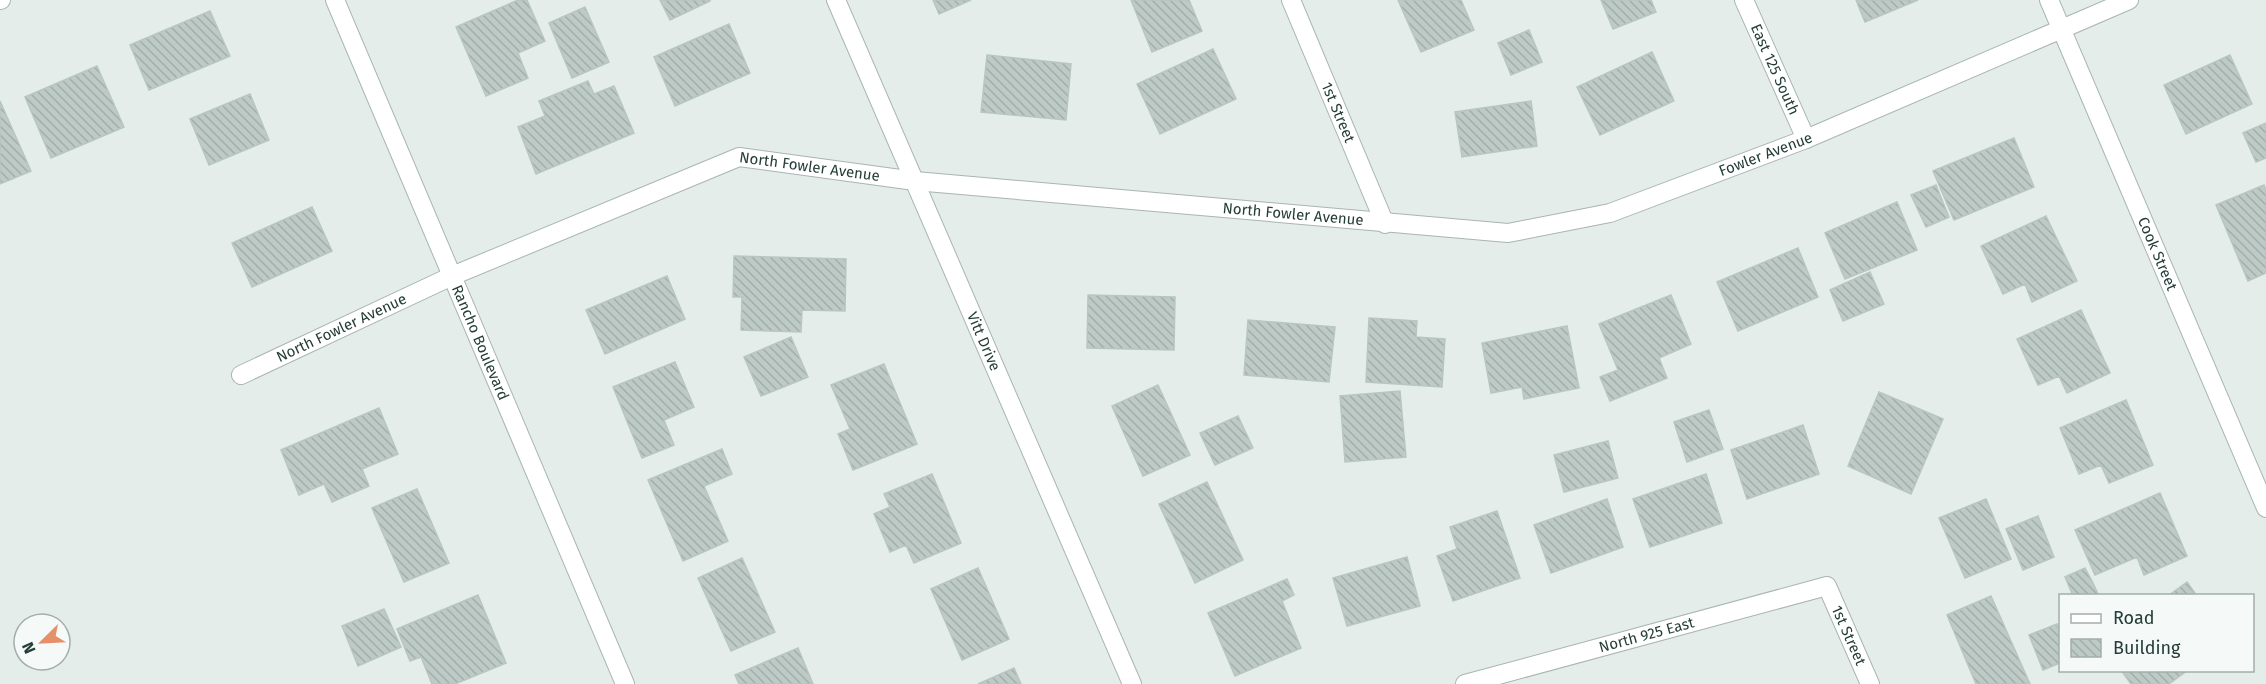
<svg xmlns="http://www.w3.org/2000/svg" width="2266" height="684" viewBox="0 0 2266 684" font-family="'Fira Sans',sans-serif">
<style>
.building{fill:url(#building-back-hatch);stroke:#b8c6c1;stroke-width:1.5}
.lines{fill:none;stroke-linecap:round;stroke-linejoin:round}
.minor-casing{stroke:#a8b5b1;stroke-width:20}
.minor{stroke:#fff;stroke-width:18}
.labels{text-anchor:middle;stroke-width:6;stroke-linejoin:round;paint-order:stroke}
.street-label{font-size:15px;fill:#253d38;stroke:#f5f9f8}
</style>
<defs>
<pattern id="building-back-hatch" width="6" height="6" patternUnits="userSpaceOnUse" patternTransform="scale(1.5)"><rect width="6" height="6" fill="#bdcac6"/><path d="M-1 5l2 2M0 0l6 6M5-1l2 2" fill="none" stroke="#a2aeab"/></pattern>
</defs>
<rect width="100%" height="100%" fill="#e5edea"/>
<path class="building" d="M518 0H527L545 41 518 53 528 78 486 96 456 27Z
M660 0H710V1L670 20Z
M933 0H971L939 14Z
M1131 0H1189L1202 31 1152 52Z
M1398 0H1461L1474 30 1421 52Z
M1601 0H1651L1656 12 1613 29Z
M1856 0H1918L1865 22Z
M585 7 609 62 572 78 549 23Z
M210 11 230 56 149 90 130 45Z
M729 24 750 73 675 106 654 57Z
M1529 30 1542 62 1511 75 1498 43Z
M1213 49 1236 99 1160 134 1137 84Z
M1652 52 1674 101 1600 135 1577 87Z
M987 55 1071 64 1066 120 981 112Z
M2230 55 2252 104 2186 134 2164 85Z
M97 66 124 127 51 158 25 97Z
M588 81 594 94 614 86 634 133 536 174 518 127 545 116 539 101Z
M250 94 269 140 209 165 190 119Z
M0 101 31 171 0 184Z
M1531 101 1537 146 1462 157 1455 112Z
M2266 123V158L2256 162 2243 133Z
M2014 138 2034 187 1954 220 1933 171Z
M1936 185 1949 217 1926 227 1911 195Z
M2264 185 2266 190V273L2248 281 2216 205Z
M1897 202 1917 250 1845 279 1825 233Z
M312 207 332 251 252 287 232 243Z
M2046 216 2077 281 2032 302 2025 284 2003 294 1981 246Z
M1798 248 1818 297 1738 331 1717 282Z
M734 256 846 259 845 311 802 310 801 332 741 330 742 297H733Z
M1870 272 1884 304 1843 321 1830 290Z
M667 276 685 319 605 354 586 310Z
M1088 295 1175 297 1174 350 1087 348Z
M1671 295 1691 344 1659 358 1667 378 1610 401 1600 377 1618 370 1599 324Z
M2081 310 2110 373 2067 393 2059 376 2038 385 2017 339Z
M1369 318 1417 321 1416 337 1445 339 1442 387 1366 382Z
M1248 320 1335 327 1329 382 1244 375Z
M1567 326 1579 388 1524 399 1522 387 1491 393 1482 343Z
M791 337 808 377 761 396 744 357Z
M675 362 694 407 664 420 674 445 642 458 613 387Z
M884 364 917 444 853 470 838 434 850 429 831 385Z
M1158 385 1190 455 1143 476 1112 406Z
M1400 391 1406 457 1345 462 1340 396Z
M1879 392 1943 419 1911 494 1848 466Z
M2126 400 2153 465 2109 483 2101 465 2079 474 2060 428Z
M379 408 398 454 362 469 369 486 332 502 324 484 299 495 281 450Z
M1709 410 1723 449 1687 462 1674 422Z
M1238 416 1253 448 1215 465 1200 433Z
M1803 425 1819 474 1747 499 1731 450Z
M1608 441 1618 478 1564 492 1554 455Z
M722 449 732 474 704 486 728 541 683 561 648 480Z
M932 474 961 543 914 563 906 545 890 552 874 514 890 507 884 494Z
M1706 474 1722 523 1650 547 1633 499Z
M1207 482 1243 560 1195 583 1159 504Z
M417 489 449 563 404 582 372 508Z
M2160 493 2187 556 2144 575 2137 557 2095 575 2075 530Z
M1607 499 1623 547 1551 573 1534 525Z
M1986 499 2011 559 1965 578 1939 518Z
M1497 511 1520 578 1453 601 1437 556 1457 549 1450 527Z
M2038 516 2054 557 2023 570 2006 529Z
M1407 557 1420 606 1347 626 1333 578Z
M742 558 775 632 731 651 698 578Z
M978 568 1009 639 962 660 931 589Z
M2085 568 2092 581 2099 596H2073L2065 577Z
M1287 579 1294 595 1282 601 1301 648 1235 676 1208 613Z
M2187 582 2197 596H2168Z
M478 595 506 663 455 684H432L421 657 410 661 397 629Z
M1991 596 2030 684H1976L1947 615Z
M384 609 401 647 358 666 342 626Z
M2057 624 2060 631V663L2043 670 2029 635Z
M798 648 813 684H739L735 675Z
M1014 668 1021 684H978Z
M2121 670H2188L2169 684H2131Z"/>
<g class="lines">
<g class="minor-casing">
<g id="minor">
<path d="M0 0H1"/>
<path id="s1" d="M335 0 625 684"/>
<path id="s2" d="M836 0 1132 684"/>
<path id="s3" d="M1291 0 1385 224"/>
<path id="s4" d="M1744 0 1806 139"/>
<path id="s5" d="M2049 0 2266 508"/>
<path id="s6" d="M241 375 452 276 739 157 915 181 1508 233 1610 213 1806 139 2129 0"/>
<path id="s7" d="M1465 684 1827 586 1870 684"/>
</g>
</g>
<use href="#minor" class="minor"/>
</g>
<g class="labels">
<g class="street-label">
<text dy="5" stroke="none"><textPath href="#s4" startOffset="76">East 125 South</textPath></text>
<text dy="5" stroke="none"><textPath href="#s3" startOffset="122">1st Street</textPath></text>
<text dy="5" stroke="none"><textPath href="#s6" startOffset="1587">Fowler Avenue</textPath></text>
<text dy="5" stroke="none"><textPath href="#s6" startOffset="615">North Fowler Avenue</textPath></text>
<text dy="5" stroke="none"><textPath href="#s6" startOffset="1101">North Fowler Avenue</textPath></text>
<text dy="5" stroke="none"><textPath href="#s5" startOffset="276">Cook Street</textPath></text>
<text dy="5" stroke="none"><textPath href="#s6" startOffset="111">North Fowler Avenue</textPath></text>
<text dy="5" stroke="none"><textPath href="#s1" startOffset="372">Rancho Boulevard</textPath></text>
<text dy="5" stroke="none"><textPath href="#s2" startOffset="372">Vitt Drive</textPath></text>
<text dy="5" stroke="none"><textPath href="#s7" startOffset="188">North 925 East</textPath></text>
<text dy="5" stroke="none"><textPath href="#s7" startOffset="429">1st Street</textPath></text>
</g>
</g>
<rect x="2059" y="594" width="195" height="78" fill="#f5f9f8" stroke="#a2aeab" stroke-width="1.5"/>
<rect x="2071" y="614" width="30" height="9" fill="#ffffff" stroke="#a2aeab" stroke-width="1.5"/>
<text x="2113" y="624" font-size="18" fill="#253d38">Road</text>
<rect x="2071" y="639" width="30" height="18" fill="url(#building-back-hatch)" stroke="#a2aeab" stroke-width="1.5"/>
<text x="2113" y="654" font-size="18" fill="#253d38">Building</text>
<g transform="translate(42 642) rotate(246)"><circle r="28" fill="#f5f9f8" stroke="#a2aeab" stroke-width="1.5"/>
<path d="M0-4.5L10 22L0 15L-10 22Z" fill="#e69069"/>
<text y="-9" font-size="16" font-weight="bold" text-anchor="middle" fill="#253d38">N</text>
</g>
</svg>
